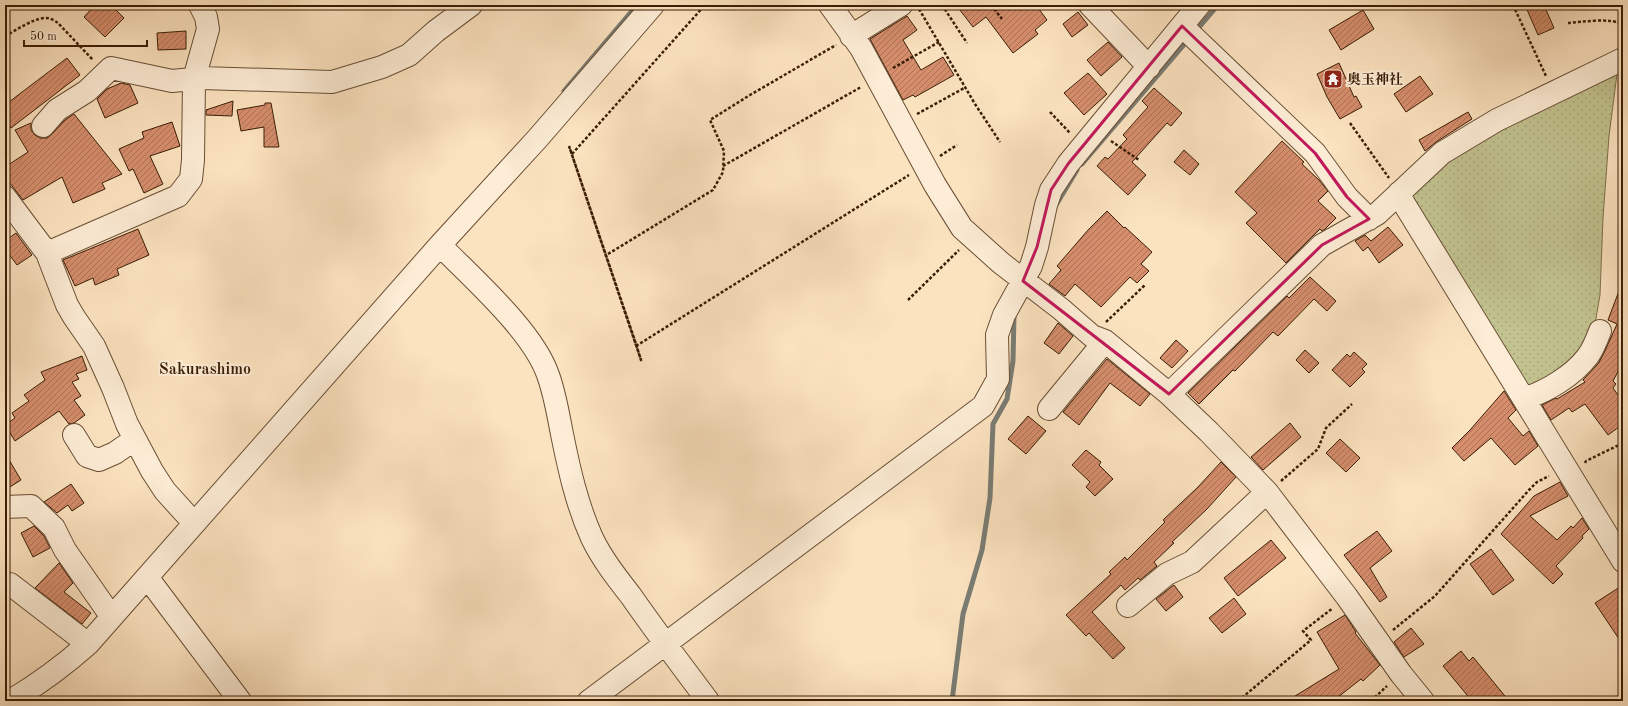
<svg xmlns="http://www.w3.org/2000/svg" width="1628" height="706" viewBox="0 0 1628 706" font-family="'Old Standard TT','Noto Serif JP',serif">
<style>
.grass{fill:url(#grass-dots);stroke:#7e704a}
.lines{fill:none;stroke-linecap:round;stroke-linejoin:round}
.stream{stroke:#7a7c74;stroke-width:5}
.building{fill:url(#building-hatch);stroke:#3a1d05}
.minor-casing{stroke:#6a4e34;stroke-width:24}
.path{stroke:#3a1d05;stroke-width:2.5;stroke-dasharray:3 2;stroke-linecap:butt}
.minor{stroke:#fdedd6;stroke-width:22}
.marked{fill:none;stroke:#c2185b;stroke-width:3;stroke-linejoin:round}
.labels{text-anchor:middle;stroke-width:4;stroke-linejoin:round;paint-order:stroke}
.poi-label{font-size:14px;font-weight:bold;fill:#3a1d05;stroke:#fdedd6;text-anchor:start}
.quarter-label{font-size:16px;font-weight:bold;fill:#3a1d05;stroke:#fdedd6}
</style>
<defs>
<pattern id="grass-dots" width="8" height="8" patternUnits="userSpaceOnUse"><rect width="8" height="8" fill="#c2c390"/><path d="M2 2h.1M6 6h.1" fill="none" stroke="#a7a77b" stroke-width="1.8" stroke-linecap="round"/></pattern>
<pattern id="building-hatch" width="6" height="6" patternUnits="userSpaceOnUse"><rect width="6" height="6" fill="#d68e6d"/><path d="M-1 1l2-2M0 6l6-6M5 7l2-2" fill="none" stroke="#af7358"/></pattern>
</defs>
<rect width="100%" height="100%" fill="#fce3c0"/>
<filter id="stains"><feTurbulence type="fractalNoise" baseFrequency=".005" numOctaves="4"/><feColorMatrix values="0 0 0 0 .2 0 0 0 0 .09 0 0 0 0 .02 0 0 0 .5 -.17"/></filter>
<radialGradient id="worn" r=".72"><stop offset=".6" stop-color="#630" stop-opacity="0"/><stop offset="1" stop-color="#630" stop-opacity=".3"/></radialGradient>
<path class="grass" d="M1618 66 1609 136 1603 218 1600 295 1595 324 1579 355 1565 371 1524 391 1406 196 1442 162Z"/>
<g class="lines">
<path class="stream" d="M1195 32 1218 5
M564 91 637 5
M1082 164 1188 40
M1056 205 1077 170
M952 701 963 614 982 550 990 498 993 424 1007 399 1013 361 1014 316"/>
</g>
<path class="building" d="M95 5H111L124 18 105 37 84 17Z
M956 5H1036L1047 20 1035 30 1038 34 1013 53 986 17 973 27Z
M1525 5H1544L1554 28 1538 35Z
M1363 10 1374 29 1341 50 1329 30Z
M1078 12 1088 25 1072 37 1063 24Z
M907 16 917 30 903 40 921 70 943 57 954 75 915 97 913 95 903 100 870 39Z
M186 31V49L158 50 157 33Z
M1108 42 1122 57 1101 76 1087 60Z
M67 58 80 75 11 128 5 120V105Z
M1339 63 1354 97 1356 96 1362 107 1340 119 1327 97 1317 74Z
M1088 73 1107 94 1084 115 1064 93Z
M1420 76 1433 94 1406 112 1394 94Z
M121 83 130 85 138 103 105 118 97 99 107 89Z
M1154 88 1182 113 1171 126 1167 123 1132 162 1146 175 1128 195 1097 166 1105 157 1108 159 1127 139 1123 135 1148 107 1142 101Z
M233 101 232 116 206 115V110Z
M265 103H271L279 147H264V127L241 131 237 110 265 105Z
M1468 112 1472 119 1436 142 1425 151 1419 140Z
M74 114 122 174 102 183 105 189 73 203 62 177 23 200 5 177V167L28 152 15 130 31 123V130L35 135 40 138H47L52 134 65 120Z
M172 122 180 146 150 156 163 184 144 193 133 169 129 171 119 149 144 138 142 132Z
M1282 141 1304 162 1302 164 1319 180 1328 191 1318 201 1336 218 1325 229 1322 231 1320 229 1286 263 1246 223 1257 213 1235 192Z
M1184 150 1199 164 1190 175 1174 162Z
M1107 211 1124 228 1125 227 1152 252 1141 264 1149 271 1137 283 1130 277 1101 307 1075 284 1065 296 1049 284 1061 270 1057 266 1088 230Z
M1388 227 1403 245 1379 263 1368 247 1363 251 1355 241 1365 235 1371 241Z
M138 229 149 255 117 269 119 275 95 285 93 278 75 286 63 260Z
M16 233 32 255 17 265 5 249V241Z
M1310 277 1336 301 1327 311 1314 299 1278 336 1273 332 1235 371 1233 370 1199 404 1188 393 1287 296 1289 298Z
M1622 283H1623V362L1613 381 1616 384 1613 388 1623 402V424L1608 435 1585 404 1572 412 1569 408 1551 420 1542 405 1556 398 1557 399 1585 382 1583 380 1598 364 1604 353 1617 324 1608 320Z
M1058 323 1073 336 1059 354 1044 343Z
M1176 340 1188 351 1172 368 1160 358Z
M1305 350 1319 363 1309 373 1296 360Z
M1354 352 1367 364 1362 369 1365 372 1350 387 1332 370 1347 354 1350 357Z
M82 356 87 370 76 374 79 379 72 382 81 396 74 400 85 415 74 423 69 424 59 411 15 441 5 425 15 418 12 413 29 401 24 395 45 380 41 372Z
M1107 359 1150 394 1140 406 1110 383 1079 425 1063 412Z
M1504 391 1516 410 1508 418 1523 436 1529 431 1538 446 1515 465 1491 438 1464 461 1452 448 1470 430Z
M1028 416 1046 431 1026 454 1008 439Z
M1290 423 1301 437 1263 470 1251 457Z
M1340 439 1360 458 1346 472 1326 453Z
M1086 450 1101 462 1099 465 1113 479 1095 496 1086 487 1090 482 1072 465Z
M5 453 21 480 5 490Z
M1221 462 1236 477 1207 509 1172 542 1174 543 1154 562 1157 566 1140 580 1138 578 1125 590 1121 585 1092 612 1125 648 1113 659 1089 633 1086 636 1066 615 1111 574 1109 572 1125 557 1127 560 1165 522 1163 520 1198 487Z
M1560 482 1568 496 1530 516 1557 540 1571 526 1573 528 1582 518 1589 529 1582 536 1583 538 1556 566 1563 574 1553 584 1501 534 1534 496Z
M71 484 84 503 72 511 68 505 57 513 44 502Z
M34 526 44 536 50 548 33 557 21 533Z
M1377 531 1392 551 1370 568 1387 597 1380 602 1344 555Z
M1271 540 1286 558 1238 596 1224 578Z
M1491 549 1514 580 1493 595 1470 564Z
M59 563 73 583 64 592 91 613 82 624 35 588Z
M1174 585 1183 597 1166 611 1156 599Z
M1623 585V645L1595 603Z
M1234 598 1246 614 1222 633 1209 618Z
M1345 615 1356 632 1355 633 1380 665 1363 681 1361 679 1333 701H1287L1339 669 1317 632Z
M1411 628 1424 644 1404 657 1394 642Z
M1461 651 1469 661 1473 657 1509 701H1472L1443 666Z"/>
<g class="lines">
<g class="minor-casing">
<path id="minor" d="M830 5 861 48 935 185 962 228 1001 263 1061 309 1092 336 1105 341 1169 394 1209 432 1267 492 1347 597 1401 674 1423 701
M1090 5 1149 67
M1182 26 1315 153 1347 197 1369 219
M851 36 901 5
M43 126 57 110 87 91 111 68 172 81 202 78 332 82 382 67 409 55 436 31 471 5
M1399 193 1400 197 1623 561
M5 197 47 253 67 305 74 317 94 346 113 388 127 424 152 471 165 491 194 523
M440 245C473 279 533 331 548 375 555 394 558 414 562 434 569 469 577 505 592 538 602 559 617 578 631 596 656 632 682 666 708 701
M47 253 178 196 191 179 193 160 194 79 208 29 206 17 200 5
M1169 394 1322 245 1377 214 1442 153 1497 120 1623 59
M1524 399C1547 391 1573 376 1588 356 1593 349 1597 339 1600 331
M1049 409 1105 341
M74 435 87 456 99 460 115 453 135 439
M5 507 31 506 54 528 65 550 111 616
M147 577 240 701
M10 584 88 644
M1128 606 1167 574 1192 562 1267 492
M10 701C39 684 62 667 88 644L440 245 538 138 653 5
M589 701 983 406 998 379 997 335 1004 315 1031 266 1037 247 1046 205 1051 190 1068 164 1199 5"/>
</g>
<path class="path" d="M942 5 967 43
M991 5 1002 19
M1513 5 1546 76
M919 9 975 104 1000 142
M1568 23C1582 22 1612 17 1623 25
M5 36C17 30 33 18 46 18 51 18 55 21 58 23L93 60
M893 68 939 42
M1050 112 1070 133
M917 114 966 87
M1350 123 1389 178
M1111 141 1139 160
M569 146 634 338 641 360 569 146
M572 154 705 5
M940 156 957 145
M723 166 861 87
M1619 193 1623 191
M608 254 713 190 723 172 724 151 710 120 750 95 836 45
M908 300 959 250
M1106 322 1145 285
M636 346 909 175
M1585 463 1586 461 1623 443
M1281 481 1318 449 1326 428 1352 404
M1393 630 1435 596 1529 490 1537 482 1549 476
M1238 701 1311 640 1303 631 1333 608
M1371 701 1387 686"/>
<use href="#minor" class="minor"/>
</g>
<path class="marked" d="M1182 26 1315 153 1347 197 1369 219 1322 245 1169 394 1023 281 1037 247 1051 190 1068 164Z"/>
<defs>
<g id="temple-square" transform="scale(1)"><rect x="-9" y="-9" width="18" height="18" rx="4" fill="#8f2418" stroke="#fdedd6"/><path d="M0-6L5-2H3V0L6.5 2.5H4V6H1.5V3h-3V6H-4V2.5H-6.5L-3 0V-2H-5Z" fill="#fff"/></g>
</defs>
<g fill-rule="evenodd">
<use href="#temple-square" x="1333" y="79"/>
</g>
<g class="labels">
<g class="poi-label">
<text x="1347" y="84">奥玉神社</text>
</g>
<g class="quarter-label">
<text x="205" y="374">Sakurashimo</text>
</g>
</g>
<rect width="1628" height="706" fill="none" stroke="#fce3c0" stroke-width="20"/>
<rect x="6" y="6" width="1616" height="694" fill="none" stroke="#3a1d05" stroke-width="2"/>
<rect x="10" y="10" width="1608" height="686" fill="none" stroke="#3a1d05"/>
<path d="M24 40v6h123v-6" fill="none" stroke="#3a1d05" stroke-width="2"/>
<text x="30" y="40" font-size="12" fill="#3a1d05" stroke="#fdedd6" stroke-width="3" paint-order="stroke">50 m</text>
<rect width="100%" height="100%" filter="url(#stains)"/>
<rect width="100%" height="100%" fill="url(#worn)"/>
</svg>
